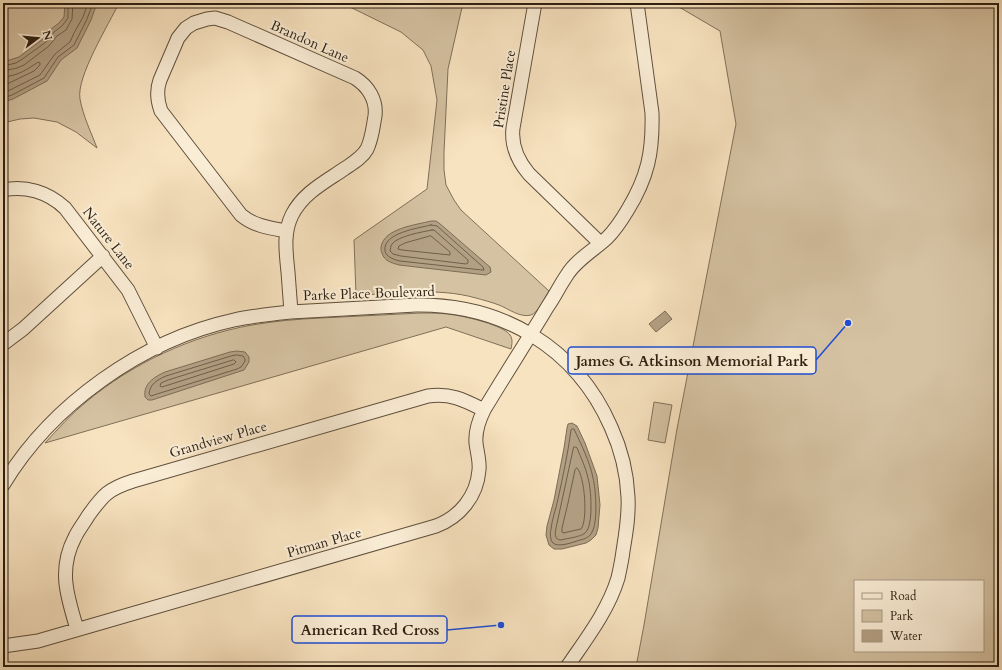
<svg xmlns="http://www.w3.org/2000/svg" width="1002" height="670" viewBox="0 0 1002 670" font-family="Cardo,serif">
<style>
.green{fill:#d5c2a2;stroke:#807059;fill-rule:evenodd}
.water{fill:#b3a084;stroke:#7d6c56}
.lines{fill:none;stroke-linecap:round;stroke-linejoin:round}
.shore{stroke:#705f4a;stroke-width:1}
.street-casing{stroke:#5f4f3c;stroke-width:15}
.street{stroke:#faedd6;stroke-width:13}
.labels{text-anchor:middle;stroke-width:4;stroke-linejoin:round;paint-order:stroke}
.street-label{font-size:14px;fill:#2c1e10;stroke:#faedd6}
.leader{fill:none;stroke:#1d4ed8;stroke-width:1.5}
.callout-dot{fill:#1d4ed8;stroke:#faedd6;stroke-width:1.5}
.callout{fill:#faedd6;stroke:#1d4ed8;stroke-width:1.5}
.callout-label{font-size:15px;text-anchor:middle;font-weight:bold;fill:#2c1e10}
</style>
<rect width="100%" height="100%" fill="#f8e3c0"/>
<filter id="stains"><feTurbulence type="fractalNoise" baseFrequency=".005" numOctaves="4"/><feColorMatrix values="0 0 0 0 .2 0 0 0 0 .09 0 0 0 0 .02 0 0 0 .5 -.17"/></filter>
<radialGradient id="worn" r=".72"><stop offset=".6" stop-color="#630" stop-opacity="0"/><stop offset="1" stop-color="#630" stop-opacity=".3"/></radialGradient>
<path class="green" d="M3 3H119C109 24 76 77 80 99 83 116 91 132 97 148L76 132 57 122 34 118 20 119 3 123Z
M341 3H463L448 69 444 152V170L446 185 454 200 461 210 549 291C545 297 538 313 531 315 520 318 509 309 499 305 491 302 483 300 476 298 437 287 396 294 356 295L354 240 427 189 437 100 431 66 423 50 401 32 350 7Z
M680 3H999V667H636L644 625 677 429 736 124 720 31 679 7ZM855 581H983V651H855Z
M421 313C432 313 444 313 455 315 467 317 503 325 510 335 513 339 512 344 511 349L446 327 45 443C58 429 71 414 86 402 133 363 191 336 252 325 275 321 298 319 321 318 354 316 388 315 421 313Z
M654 402 672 405 665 443 648 440Z"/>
<path class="water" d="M65 3H97L91 20 77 48 61 60 47 81 13 99 3 102V62L19 57 43 39 51 29 59 23 64 17Z
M431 221H436L439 223 490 267 491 272 486 275 399 265C392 263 384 261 382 253 381 251 381 250 381 247 384 228 416 225 431 221Z
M665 311 672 319 656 332 649 324Z
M237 351 245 352 249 357V362L244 370 152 400H148L145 397C143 384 154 377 165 372L230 352Z
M572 423 577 426 585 443 597 476 600 505 598 528 596 535 591 540 586 543 562 549H554L549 545 546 535 547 526 554 500 564 448 567 428 568 424Z"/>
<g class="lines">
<path class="shore" d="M3 66 16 63 21 60 46 42 54 32 62 26 68 18V3
M3 71 17 68 24 65 49 46 57 36 66 30 72 19 73 3
M3 77C17 76 27 70 38 62L40 63V65L34 71 3 86
M3 93 10 90 40 75 55 54 70 42 74 33 83 17 88 3
M3 98 12 95 44 78 58 57 74 45 87 19 93 3
M431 225 437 226 483 267 484 270H482L400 261C395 260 386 257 385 251 382 233 419 228 431 225Z
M432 230H434L468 260V263L466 264 401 256 393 254 390 251C391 248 390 247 392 244 398 236 422 232 432 230Z
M431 236 450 252V255L402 250 398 249 399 246 405 243Z
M237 355 243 356 245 359V361L241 367 237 369 157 394 151 396 149 394C150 384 157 380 166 376L231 356Z
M234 360 236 362 234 364 162 387 160 386 161 383 168 380Z
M572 429H574C581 444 590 462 593 478 596 490 598 522 592 532 590 537 585 539 580 540 574 542 558 548 553 543 550 540 550 533 551 529 552 519 556 509 558 499 563 476 568 453 571 430Z
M574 447H576L577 448C581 458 586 468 588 478 591 487 594 526 585 533 581 537 568 538 561 540 554 540 555 533 556 528Z
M577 468C585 476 588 521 581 529L563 533 562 532V528L568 503 575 470Z"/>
<g class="street-casing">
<path id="street" d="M535 3 513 128C511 145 518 161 529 174L600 243
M3 190C25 185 48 192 65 208L128 290 157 348
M287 231C270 228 254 226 241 215L161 111C157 100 156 91 160 80L178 38 186 28 194 23 207 19 215 18 228 22 355 78C368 86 377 100 375 116 373 127 372 139 367 149 362 158 353 163 344 169 325 182 303 193 292 215 283 233 286 252 288 272 289 285 290 298 291 312
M3 344 23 329 103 256
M3 485C51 405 142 340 234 320 252 316 272 314 291 312L416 305C502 304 576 347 611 427 621 449 627 473 628 497 629 516 626 533 623 551 622 560 620 569 618 578 608 611 586 639 567 667
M77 629C67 596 58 569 75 537 79 529 84 523 88 516 103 495 108 489 133 481L428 396C452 393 464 400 484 410
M3 646 38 641 436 526C460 517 477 496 479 470 480 461 477 452 476 443 475 431 479 420 484 410 505 375 527 341 548 306 555 296 560 285 567 275 576 260 594 250 607 238 615 230 621 221 627 211 648 177 653 152 652 113L637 3"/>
</g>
<use href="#street" class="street"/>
</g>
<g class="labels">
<g class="street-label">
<text transform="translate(310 41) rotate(24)" y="5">Brandon Lane</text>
<text transform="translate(504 89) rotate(-81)" y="5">Pristine Place</text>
<text transform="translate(109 238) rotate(52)" y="5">Nature Lane</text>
<text transform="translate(369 293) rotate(-2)" y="5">Parke Place Boulevard</text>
<text transform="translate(218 439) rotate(-16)" y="5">Grandview Place</text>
<text transform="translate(324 542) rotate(-16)" y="5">Pitman Place</text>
</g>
</g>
<path class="leader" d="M848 323L816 360M501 625L447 630"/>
<g class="callout-dot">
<circle cx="848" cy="323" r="4"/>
<circle cx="501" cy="625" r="4"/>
</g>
<g class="callout">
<rect x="568" y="347" width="248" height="27" rx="4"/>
<rect x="292" y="616" width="155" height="27" rx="4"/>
</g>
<g class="callout-label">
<text x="692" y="366">James G. Atkinson Memorial Park</text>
<text x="370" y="635">American Red Cross</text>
</g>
<rect width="1002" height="670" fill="none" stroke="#f8e3c0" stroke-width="16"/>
<rect x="4" y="4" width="994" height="662" fill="none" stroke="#2c1e10" stroke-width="2"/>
<rect x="8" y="8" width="986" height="654" fill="none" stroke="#2c1e10"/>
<rect x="854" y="580" width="130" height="72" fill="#faedd6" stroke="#a89a87"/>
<rect x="862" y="593" width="20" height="6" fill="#faedd6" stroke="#a89a87"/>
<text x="890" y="600" font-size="12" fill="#2c1e10">Road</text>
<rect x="862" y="610" width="20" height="12" fill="#d5c2a2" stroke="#a89a87"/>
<text x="890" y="620" font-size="12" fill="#2c1e10">Park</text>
<rect x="862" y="630" width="20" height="12" fill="#b3a084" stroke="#a89a87"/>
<text x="890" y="640" font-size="12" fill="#2c1e10">Water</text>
<g transform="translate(38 38) rotate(74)" stroke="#faedd6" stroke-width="3" paint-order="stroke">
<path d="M0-3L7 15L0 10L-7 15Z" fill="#2c1e10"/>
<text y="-6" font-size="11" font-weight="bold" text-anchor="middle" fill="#2c1e10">N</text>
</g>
<rect width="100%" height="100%" filter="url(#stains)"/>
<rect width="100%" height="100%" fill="url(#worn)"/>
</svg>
